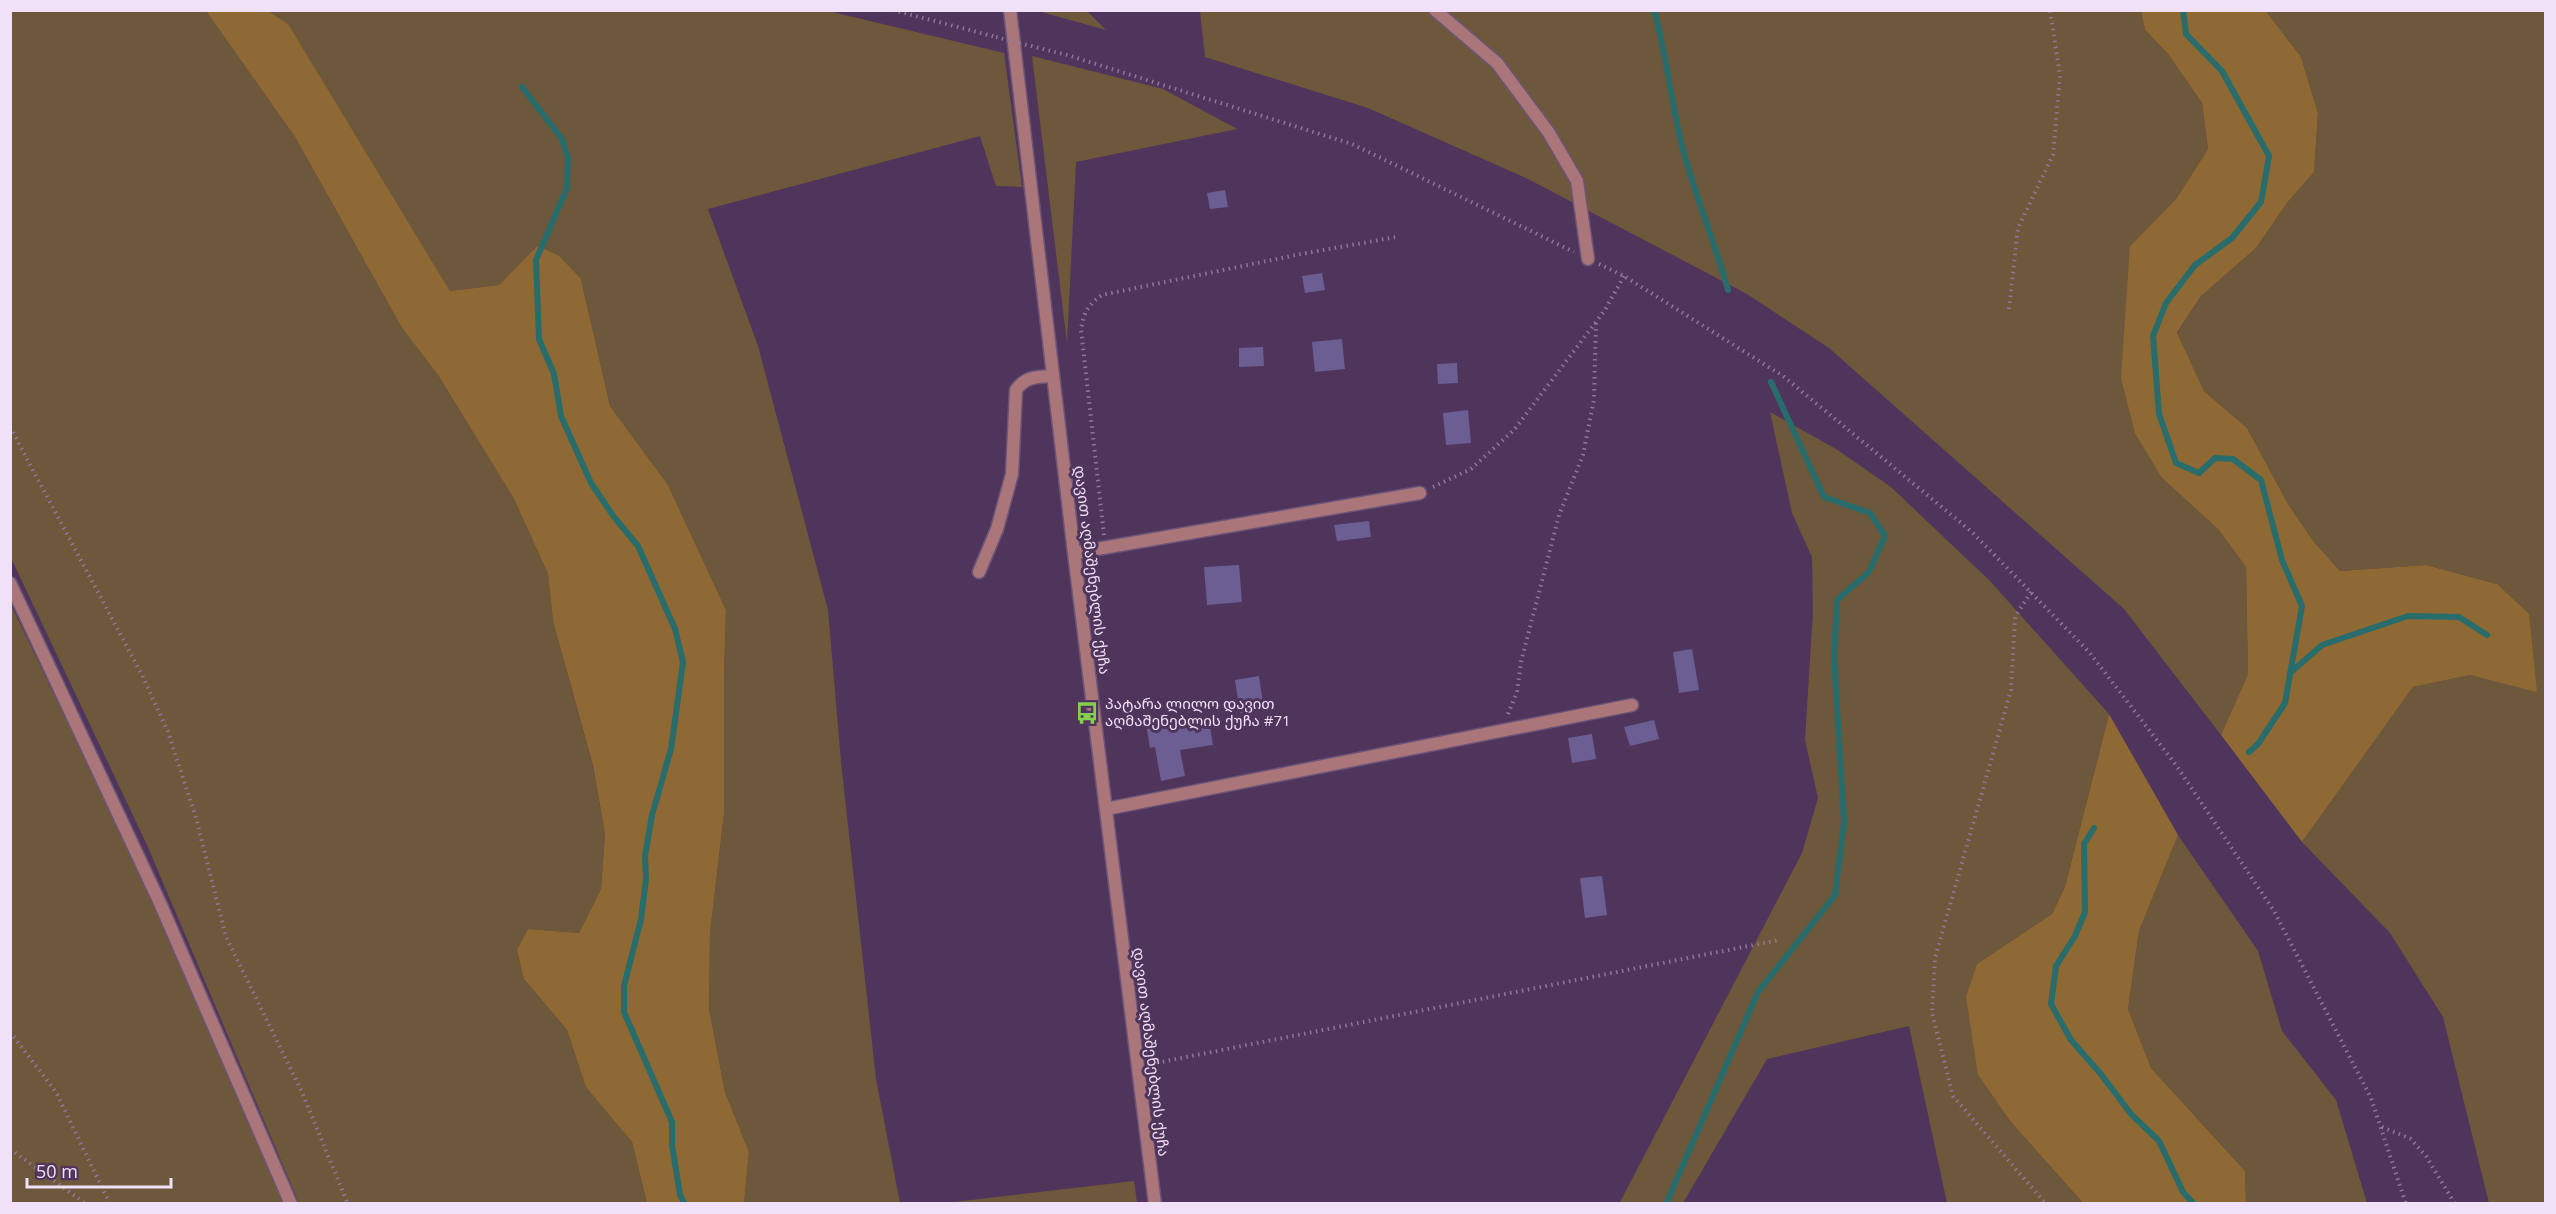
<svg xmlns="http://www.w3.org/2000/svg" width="2556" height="1214" viewBox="0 0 2556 1214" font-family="'Open Sans','Noto Sans Georgian',sans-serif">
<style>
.green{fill:#6e583b}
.forest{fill:#8e6933}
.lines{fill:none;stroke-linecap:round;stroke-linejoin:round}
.stream{stroke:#286c6b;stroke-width:6}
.building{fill:#6b5e93}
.service-casing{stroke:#6c5477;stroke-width:15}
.minor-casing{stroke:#6c5477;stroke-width:15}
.tertiary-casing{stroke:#6c5477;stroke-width:15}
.path{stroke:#8e7898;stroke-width:4;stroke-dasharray:1.5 4.5;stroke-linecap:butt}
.service{stroke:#aa767a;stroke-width:12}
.minor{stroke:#aa767a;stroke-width:12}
.tertiary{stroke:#aa767a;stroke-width:12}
.path-bridge{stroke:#8e7898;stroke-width:4;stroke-dasharray:1.5 4.5;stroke-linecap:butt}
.labels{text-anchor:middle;stroke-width:6;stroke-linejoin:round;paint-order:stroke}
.street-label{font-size:15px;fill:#f0e1f8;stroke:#4f355b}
.poi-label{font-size:15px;fill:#f0e1f8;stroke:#4f355b;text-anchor:start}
</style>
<rect width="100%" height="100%" fill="#4f355b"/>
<path class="green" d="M824 10 1004 53 1022 187 996 186 980 136 708 209 758 346 828 610 841 762 876 1079 900 1203H744L749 1152 725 1092 709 1009 710 933 724 814V676L726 610 668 485 610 406 581 279 537 246 499 285 450 291 288 25 268 11Z
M11 11H206L295 137 402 328 438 375 514 499 548 574 553 621 593 767 605 834 601 889 579 933 528 929 524 979 567 1030 586 1086 632 1142 647 1203H299L147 845 11 558Z
M1038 11H1087L1106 30Z
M1200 11H2141L2145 30 2168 54 2202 103 2208 149 2176 199 2130 246 2162 478 2218 529 2246 567 2248 674 2221 735 2124 609 1829 348 1747 294 1528 179 1368 108 1205 57Z
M2266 11H2545V1203H2489L2443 1017 2390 933 2302 842 2413 687 2470 675 2537 691 2497 584 2426 565 2340 571 2314 542 2288 504 2247 428 2204 391 2177 334 2201 296 2256 248 2287 203 2314 172 2318 113 2301 57Z
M1032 56 1163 89 1237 129 1076 162 1067 343Z
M1770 412 1836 449 1891 487 1990 581 2109 714 2065 887 2052 914 1977 964 1978 1075 2010 1121 2083 1203H1947L1909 1026 1767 1059 1683 1203 1619 1204 1802 853 1818 798 1805 740 1813 611 1812 557 1792 513Z
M10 603 153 900 284 1203H11Z
M2178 835 2258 951 2282 1031 2336 1100 2367 1203H2246L2245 1171 2151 1068 2128 1009 2139 931Z
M1134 1181 1137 1203H946Z"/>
<path class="forest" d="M206 11H268L288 24 450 291 499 285 537 246 559 256 581 279 610 406 668 485 726 610 724 676V814L710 933 709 1009 725 1092 749 1152 744 1203H647L632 1142 586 1087 567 1030 524 979 517 950 528 929 579 933 601 889 605 834 593 766 553 621 548 574 514 499 438 375 402 328 295 137Z
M2141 11H2266L2301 57 2318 113 2314 172 2287 203 2256 248 2201 296 2177 333 2204 391 2247 428 2288 504 2314 542 2340 571 2426 565 2497 584 2529 614 2537 692 2470 675 2413 687 2302 842 2221 735 2248 674 2246 567 2218 529 2162 478 2135 433 2121 378 2130 246 2176 199 2208 149 2202 103 2168 54 2145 30Z
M2109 714 2178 835 2139 931 2128 1009 2151 1068 2245 1171 2246 1203H2083L2010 1121 1978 1075 1966 997 1977 964 2052 914 2065 887Z"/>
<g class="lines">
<path class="stream" d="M1654 10C1667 56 1671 104 1683 150 1696 198 1715 243 1728 290
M2183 10 2186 34 2222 71 2269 156 2261 202 2232 238 2195 265 2166 303 2153 336 2159 414 2176 463 2199 473 2215 458 2233 459 2261 480 2282 560 2302 606 2285 703 2258 744 2249 752
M522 87 562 139 568 158 567 188 536 260 539 339 554 374 561 416 591 483 614 517 638 546 675 629 683 662 671 749 652 815 645 856 646 879 641 919 624 986V1012L672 1122V1145L680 1195 685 1204
M2290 673 2322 645 2408 616 2459 617 2487 635
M2094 828 2084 844 2085 912 2075 936 2056 966 2051 1004 2071 1040 2100 1073 2131 1114 2159 1141 2183 1192 2194 1204
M1666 1204 1758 992 1835 895 1844 823 1834 656 1837 600 1869 572 1885 536 1870 513 1824 497 1771 382"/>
</g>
<path class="building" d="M1225 190 1228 207 1210 209 1207 193Z
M1322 273 1325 290 1305 293 1302 276Z
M1342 339 1345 369 1315 372 1312 342Z
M1263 347 1264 366 1239 367V348Z
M1457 363 1458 383 1438 384 1437 364Z
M1468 410 1471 443 1446 445 1443 413Z
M1369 521 1371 537 1337 541 1334 525Z
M1239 565 1242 602 1207 605 1204 567Z
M1692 649 1699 690 1679 693 1673 652Z
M1259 676 1264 710 1240 713 1235 680Z
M1179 719 1180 725 1209 721 1213 745 1180 750 1185 776 1161 781 1155 747 1150 748 1146 724Z
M1654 720 1659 739 1630 746 1624 727Z
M1592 734 1596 759 1572 763 1568 738Z
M1602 876 1607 915 1585 918 1580 878Z"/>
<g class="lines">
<g class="service-casing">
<path id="service" d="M979 572 997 529 1012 474 1016 390C1026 376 1037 377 1053 376"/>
</g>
<g class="minor-casing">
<path id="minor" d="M1435 10 1497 63 1549 133 1577 181 1588 259
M1074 553 1420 493
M10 583 160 903 291 1204
M1106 809 1632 705"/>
</g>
<g class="tertiary-casing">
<path id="tertiary" d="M1010 10 1074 553 1155 1204"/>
</g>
<path class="path" d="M893 10 996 37
M1031 46 1067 55 1352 144 1574 252
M1599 264 1624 276 1783 376 1972 532 2089 652 2176 765 2274 911 2371 1098 2406 1204
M2009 309 2018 228 2053 155 2060 75 2050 10
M10 427 142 675 168 732 196 818 226 937 301 1090 348 1204
M1433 487 1471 469 1514 430 1605 310 1624 276
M1104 535 1081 329C1084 312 1088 305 1102 295L1301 254 1396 237
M2031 592 2015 617 2011 690 1935 958 1932 1013 1953 1096 2046 1204
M1508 714 1517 692 1521 662 1559 515 1583 455 1594 399 1596 322
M10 1032 56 1092 110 1204
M1151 1064 1779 940
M2382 1127 2411 1139 2426 1156 2455 1204
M10 1149 86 1204"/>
<use href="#service" class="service"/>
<use href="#minor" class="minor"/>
<use href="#tertiary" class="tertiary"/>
<path class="path-bridge" d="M996 37 1031 46"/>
</g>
<defs>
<g id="bus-bare" transform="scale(1.8)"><path d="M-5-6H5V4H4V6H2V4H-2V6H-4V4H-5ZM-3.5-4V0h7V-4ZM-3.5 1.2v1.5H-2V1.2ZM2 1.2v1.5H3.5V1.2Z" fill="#84cf4d" stroke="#4f355b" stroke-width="2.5" paint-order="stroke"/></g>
</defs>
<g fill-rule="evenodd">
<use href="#bus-bare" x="1087" y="713"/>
</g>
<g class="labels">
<g class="street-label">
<text transform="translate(1092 570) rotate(83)" y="5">დავით აღმაშენებლის ქუჩა</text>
<text transform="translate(1151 1052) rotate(83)" y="5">დავით აღმაშენებლის ქუჩა</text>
</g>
<g class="poi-label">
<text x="1105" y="709">პატარა ლილო დავით<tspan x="1105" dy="17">აღმაშენებლის ქუჩა #71</tspan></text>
</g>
</g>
<rect width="2556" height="1214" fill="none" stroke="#f0e1f8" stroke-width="24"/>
<path d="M27 1178v9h144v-9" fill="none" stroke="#f0e1f8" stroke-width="3"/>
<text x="36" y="1178" font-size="18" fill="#f0e1f8" stroke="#4f355b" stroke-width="4.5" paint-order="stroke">50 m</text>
</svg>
